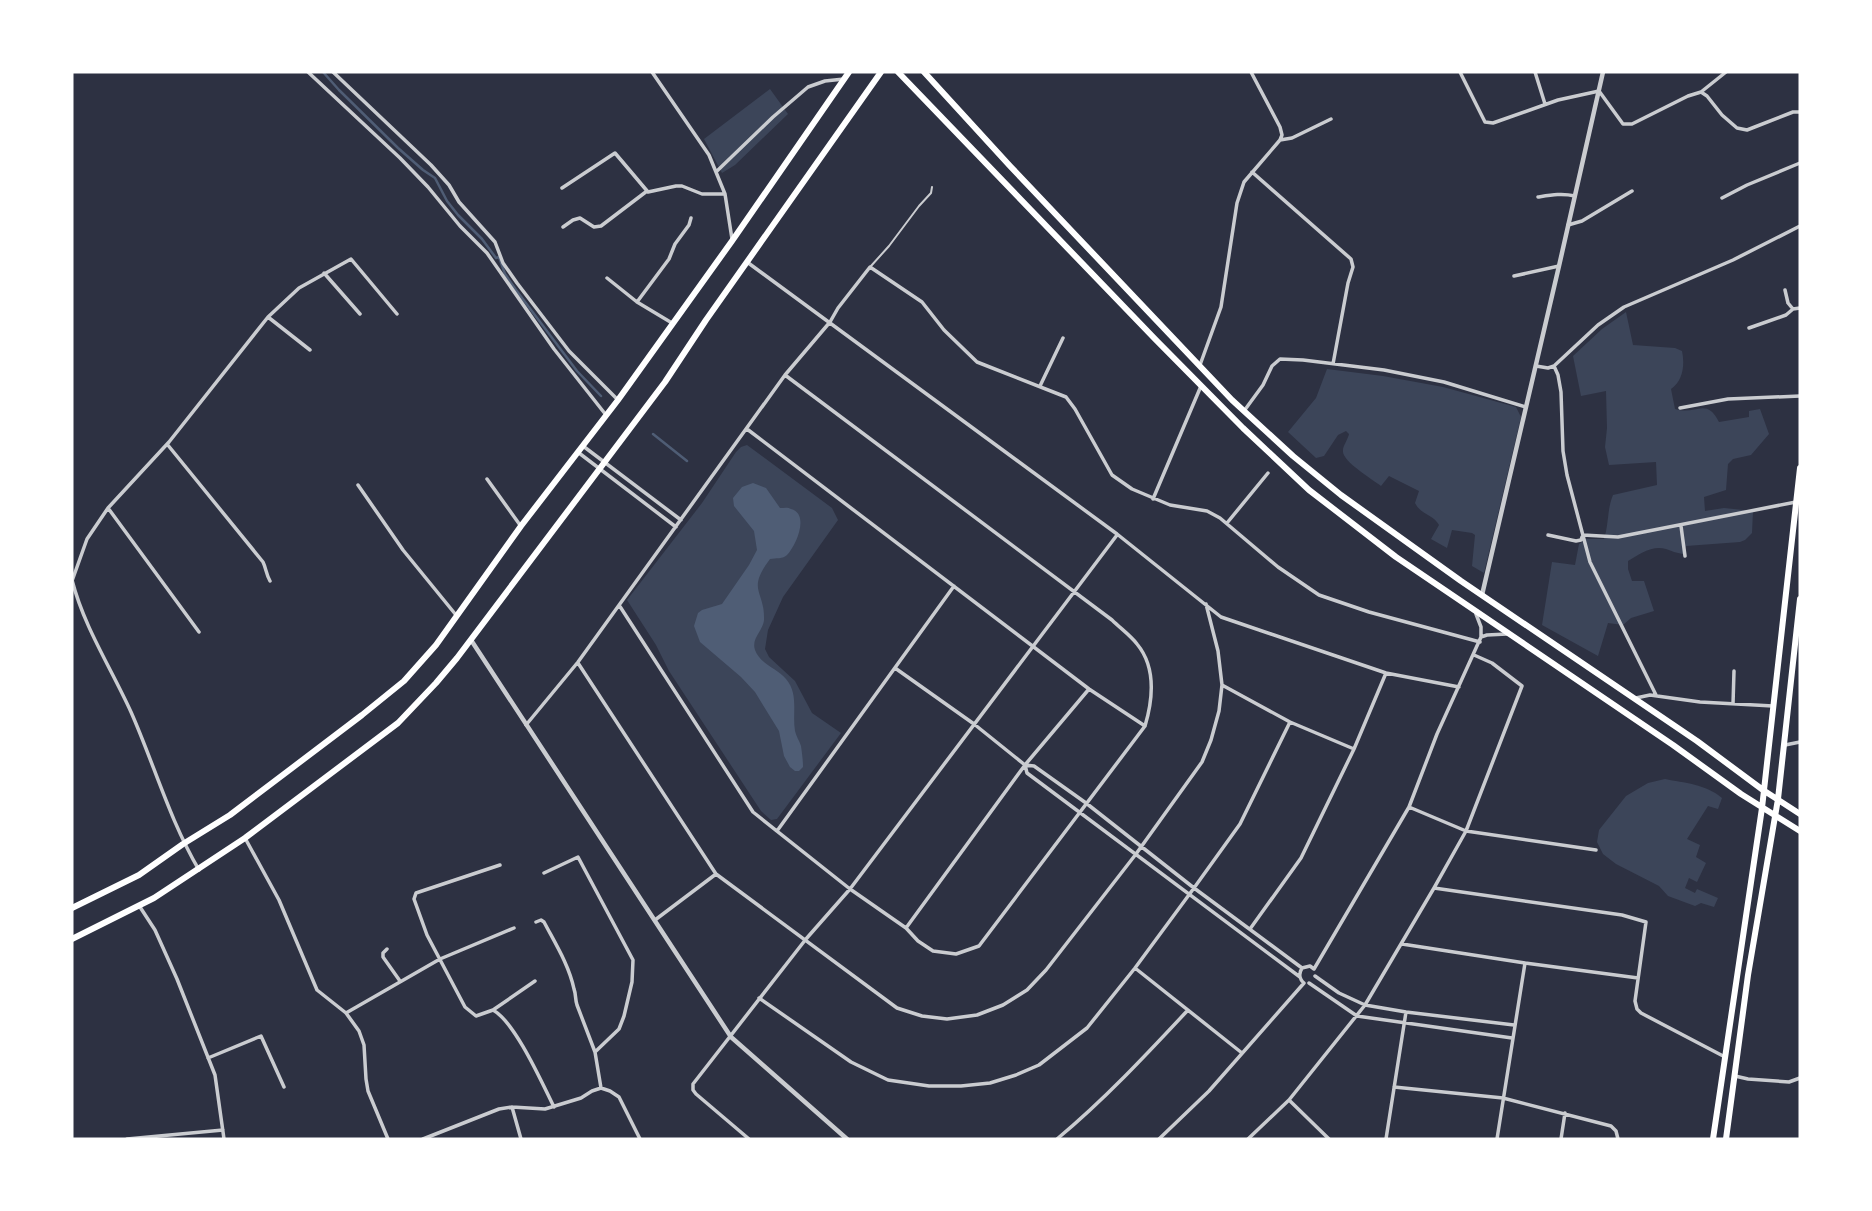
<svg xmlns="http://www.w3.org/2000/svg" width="1872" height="1211" viewBox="0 0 1872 1211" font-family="'Fira Sans',sans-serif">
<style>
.green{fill:#3c4559}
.water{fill:#4f5d75}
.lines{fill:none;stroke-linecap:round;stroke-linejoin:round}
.stream{stroke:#4f5d75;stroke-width:2.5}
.service{stroke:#caccd0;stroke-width:2}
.minor{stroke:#caccd0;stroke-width:3.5}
.tertiary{stroke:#caccd0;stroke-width:4.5}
.primary{stroke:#fff;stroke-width:6}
</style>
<rect width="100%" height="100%" fill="#2d3142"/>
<path class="green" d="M770 89 788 114 735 165 722 173 704 139Z
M1626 312 1633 345 1675 348 1682 351C1685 365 1683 381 1671 389L1675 409C1696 416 1706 396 1719 422L1749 417V411L1760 409 1769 434 1751 455 1733 459 1728 464 1726 490 1704 497 1705 511 1724 508 1753 511 1752 533 1745 540 1740 542 1686 546 1683 554C1676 553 1672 551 1666 549 1652 545 1640 554 1628 561V569L1632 581H1644L1654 611 1631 618 1623 625 1608 623 1598 656 1542 625 1552 562 1575 565 1579 544 1586 539H1604C1609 524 1607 509 1613 495L1657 485 1656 462 1609 465 1605 447 1607 428 1606 391 1581 396 1573 356 1602 329Z
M1327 369 1383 376 1443 387 1516 407 1521 417 1484 573 1472 566 1475 535 1472 533 1452 530 1447 548 1431 539 1439 525C1434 515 1421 515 1415 503L1419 491 1389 476 1381 486C1372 479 1341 461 1343 450 1343 446 1348 439 1349 434L1346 431 1338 435 1324 456 1316 458 1288 432 1316 398Z
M747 445 832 508 838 520 783 597 768 630 765 649 769 657 795 681 812 713 841 733 777 819 771 820 761 811 669 671 656 645 627 600 702 503 736 452 741 447Z
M1665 779C1684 783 1706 784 1722 798L1718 809 1708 806 1687 839 1700 845 1696 857 1706 863 1697 882 1689 878 1685 888 1695 893 1697 889 1718 898 1714 907 1701 903 1695 906 1668 896 1659 886 1616 864 1603 854 1597 842 1599 830 1626 796 1648 783Z"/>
<path class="water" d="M753 483 766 488 780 508C784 508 788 507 791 509 810 514 796 546 787 555 783 559 776 558 770 559 746 591 765 590 764 620 763 631 751 638 755 650 760 664 777 668 786 679 799 694 792 713 795 731 796 736 799 740 801 746 802 753 803 760 803 767L799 771H795L790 767 784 756 779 731 755 692 741 677 700 642 694 626 698 613 702 610 722 604 749 565 757 550 754 531 734 506 733 498 742 487Z"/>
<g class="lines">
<path class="stream" d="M323 72 339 90 398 148 423 170 435 178 447 201 458 215 482 239 496 258 499 257 505 274 516 290 577 371 601 396
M653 434 687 461"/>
<path class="service" d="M871 266 889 246 919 206 931 193 932 187"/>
<path class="minor" d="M308 72 400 158 428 187 460 226 487 253 554 349 606 415
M333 72 431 165 449 185 459 202 495 242 503 263 517 283 569 351 618 400
M652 72 709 155 725 194 732 239
M1460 72 1485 122 1493 123 1558 100 1599 91 1623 124H1632L1688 96 1701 92 1707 96 1722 115 1737 128 1747 130 1793 112H1800
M1535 72 1545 104
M1701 92 1726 72
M1280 140 1292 138 1331 119
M717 171 773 117 808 87 825 81 844 79
M1252 172 1351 259 1353 267 1348 283 1333 364
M562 188 615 153 648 192 676 186H682L702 194H725
M1538 197C1551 195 1562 193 1575 196
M1722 198 1747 185 1800 163
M1568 225 1582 221 1632 191
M563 227 573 220 580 218 594 227 601 226 647 191
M747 262 1117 534 1221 617 1386 673 1459 687
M324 273 360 314
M1514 276 1559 266
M607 278 637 302 672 323
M1785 290 1788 303 1793 309 1800 308
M637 302 669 259 675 244 689 225 691 218
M268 317 310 350
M1749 328 1786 315 1793 309
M1200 365 1221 307 1237 203 1244 182 1280 140 1282 135 1280 127 1251 72
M1536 366 1548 368 1554 366 1598 325 1624 307 1733 260 1800 226
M1554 366 1558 375 1561 392 1563 451 1567 475 1590 562 1656 695
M1040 386 1063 338
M1680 408 1728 399 1800 396
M1244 411 1263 385 1272 366 1280 359 1303 360 1384 370 1444 382 1526 407
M747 429 1089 689 1145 726
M167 444 263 562C266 568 266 574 270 581
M583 446 681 520
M579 453 676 527
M487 479 520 525
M358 485 403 550 456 615
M1153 499 1201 386
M108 508 199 632
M1227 523 1268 473
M1681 526 1685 556
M1548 535 1576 541 1581 540 1582 537
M1583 535 1618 537 1796 502
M72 580C84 627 111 668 131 712 154 764 170 821 199 870
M72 581 87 539 108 508 169 442 268 317 299 288 351 259 397 314
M619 605 753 812 850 889 906 928 918 941 933 951 956 954 979 946 1145 726C1153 699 1156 667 1137 644 1130 635 1120 628 1112 620L785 375
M1481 637 1487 635 1507 634
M578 663 716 874 897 1008 922 1016 947 1019 977 1015 1003 1005 1027 990 1046 970 1136 854 1202 762 1211 740 1219 711 1222 685 1218 651 1206 604
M895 668 974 724 1025 765 1034 766 1086 803 1194 888 1302 968
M1222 685 1290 722 1354 749
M1636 698 1650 695 1700 702 1773 706
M1733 704 1734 671
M526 725 578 662 785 375 830 322 838 308 870 267 922 302 944 330 977 362 1066 397 1075 409 1112 475 1132 489 1170 505 1207 511 1220 518 1278 567 1319 595 1369 612 1480 642
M1785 745 1800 742
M1025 765 1027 773 1300 977
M1409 807 1466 831 1596 850
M777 831 954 586
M245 838 279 900 317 990 346 1013 359 1031 364 1045 366 1079 368 1091 388 1139
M500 865 416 893 414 899 427 935 465 1007 476 1016 493 1010C515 1022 542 1083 554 1107
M544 873 578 857 633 960 632 982 624 1016 619 1029 595 1052 601 1088
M1434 888 1622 915 1646 922 1635 1001 1637 1009 1641 1013 1725 1057
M140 907 155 930 177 979 215 1075 224 1139
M655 920 716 874
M536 922 541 920 544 922C555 943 569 965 574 989 576 994 575 999 577 1005L595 1052
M906 928 1025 765 1089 689
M1250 929 1301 858 1354 749 1386 673
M1402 944 1525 963 1638 978
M387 949 383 953V957L400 981
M1135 968 1242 1053
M1314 969 1409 807 1437 734 1481 637V627L1476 614
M1315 976 1339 993 1365 1005 1406 1012 1514 1025
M1304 983C1299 979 1299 973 1302 968L1310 966 1314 969
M1309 983 1357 1016 1512 1038
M759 998 851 1062 888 1080 929 1086H961L990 1083 1016 1075 1039 1065 1087 1028 1135 968 1194 888 1240 824 1290 722
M493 1010 535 981
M346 1013 440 959 514 928
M208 1058 261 1036 284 1087
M1735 1076 1748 1079 1789 1082 1800 1078
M1394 1087 1503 1098 1611 1126 1616 1131 1618 1139
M1289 1100 1329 1139
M512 1107 521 1139
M127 1139 223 1130
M423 1139 499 1109 512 1107 545 1109 581 1098 592 1091 601 1088 610 1091 619 1097 640 1139
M749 1139 696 1094 693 1090V1084L806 939 850 889 1117 535
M1057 1139C1104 1100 1146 1055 1188 1010
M1159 1139 1209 1091 1304 983
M1248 1139 1289 1100 1365 1005 1434 888 1466 831 1522 686 1492 663 1474 655
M1386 1139 1406 1012
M1497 1139 1525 963
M1561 1139 1565 1113"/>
<path class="tertiary" d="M1482 595 1559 266 1603 72
M471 640 731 1037 847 1139"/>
<path class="primary" d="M898 72 1156 340 1243 428 1309 490 1396 557 1673 745 1741 794 1800 831
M924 72 1010 166 1232 400 1293 456 1341 495 1461 581 1697 741 1763 790 1800 814
M72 908 139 875 183 844 230 815 362 715 404 681 436 645 521 526 618 400 732 241 849 72
M72 939 154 898 245 838 398 723 436 683 457 658 665 382 706 320 881 72
M1713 1139 1762 808 1800 468
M1726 1139 1748 975 1778 799 1800 599"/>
</g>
<rect width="1872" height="1211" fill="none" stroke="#ffffff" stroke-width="147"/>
</svg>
